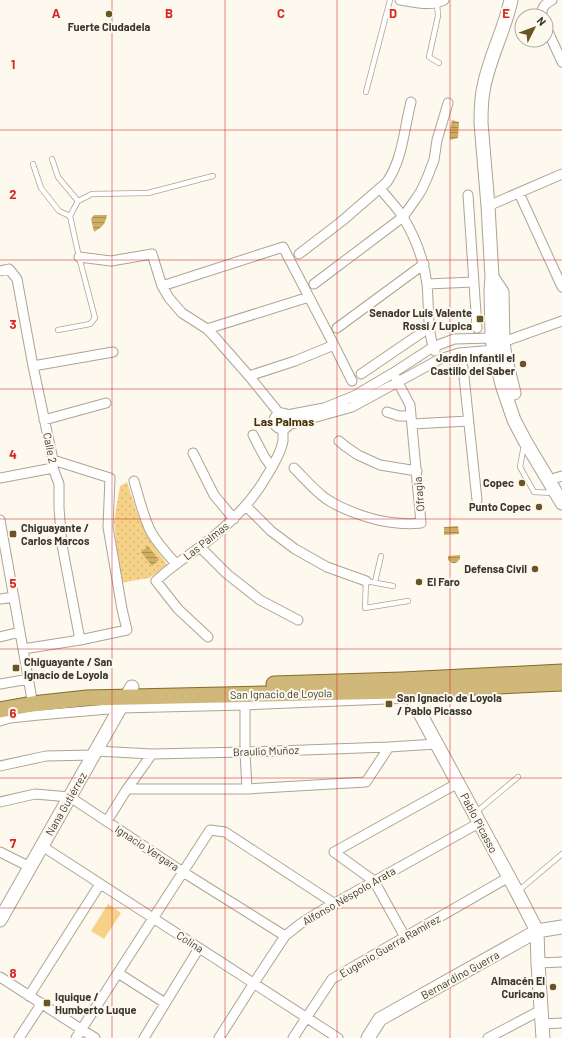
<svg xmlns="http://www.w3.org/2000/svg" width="562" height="1038" viewBox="0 0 562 1038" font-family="Barlow,sans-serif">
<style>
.green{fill:url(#green-dots)}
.pitch{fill:#f5d288}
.water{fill:url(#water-rules)}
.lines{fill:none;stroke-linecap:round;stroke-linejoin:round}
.lane-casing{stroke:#ada493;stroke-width:6}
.street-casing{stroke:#ada493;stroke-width:11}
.secondary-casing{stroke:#ada493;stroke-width:15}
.primary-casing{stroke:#866b27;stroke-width:17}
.lane{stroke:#fff;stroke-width:4.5}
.street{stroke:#fff;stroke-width:9}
.secondary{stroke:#fff;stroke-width:13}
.primary{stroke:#d0b87b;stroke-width:15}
.grid{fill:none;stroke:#d62828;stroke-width:1;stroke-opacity:0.55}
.poi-dot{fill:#695423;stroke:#fef9ee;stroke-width:1.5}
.labels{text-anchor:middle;stroke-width:4;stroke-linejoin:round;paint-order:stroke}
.poi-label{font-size:11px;font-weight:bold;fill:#39362f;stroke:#fef9ee;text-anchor:end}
.street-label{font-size:11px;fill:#39362f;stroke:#fef9ee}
.neighbourhood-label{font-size:12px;font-weight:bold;fill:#423108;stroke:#fef9ee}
.grid-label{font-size:13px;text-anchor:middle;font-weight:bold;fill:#d62828;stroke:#fef9ee;stroke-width:4;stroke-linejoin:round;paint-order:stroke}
</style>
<defs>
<pattern id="green-dots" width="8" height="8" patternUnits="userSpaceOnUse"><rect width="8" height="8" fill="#f5d288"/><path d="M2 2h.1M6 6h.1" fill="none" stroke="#d3b576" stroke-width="1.8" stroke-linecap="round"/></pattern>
<pattern id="water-rules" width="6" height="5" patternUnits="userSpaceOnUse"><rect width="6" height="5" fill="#cfad62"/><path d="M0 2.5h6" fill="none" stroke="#a98e51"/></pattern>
</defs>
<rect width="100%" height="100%" fill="#fef9ee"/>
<path class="green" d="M127 482 138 515 151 541 168 566 149 578 120 583 114 521 120 486Z"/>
<path class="pitch" d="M108 904 121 913 104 939 91 931Z"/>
<path class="water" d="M452 120 459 122 458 138 450 140V129Z
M94 215H107C105 225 102 227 94 232L91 219Z
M458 526 459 534 444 535V527Z
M148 546 159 560 152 566 141 552Z
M460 555V559L456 563H452L448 560V556Z"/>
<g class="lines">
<g class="lane-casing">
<path id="lane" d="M437 3 438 16 429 57 439 63
M366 92 390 0
M52 159 58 177 78 201
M33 164 41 188 59 211 70 216
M58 330 90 324 95 318 79 257 70 216 78 201 92 194 148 193 213 176
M524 445 520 467 534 492 553 493
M375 582 381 556
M393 586 366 581 365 608 408 601
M475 813 518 777
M517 892 562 854"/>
</g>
<g class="street-casing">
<path id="street" d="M400 0C414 2 431 7 444 0
M542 16C541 7 545 4 552 0
M546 27 562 62
M380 188C387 198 397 207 403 217 415 237 424 260 427 284 429 302 427 335 435 351
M519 193 562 287
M468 195 477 328
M488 206 562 174
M299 254 342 221 387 182C403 158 404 129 411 102
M79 257 111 261 152 254 162 286 169 298 182 313 207 329 213 335 249 376 279 413
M0 271 9 269 17 279 33 366 53 460V468L59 484V508L62 545 80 640
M314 284 403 217 415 200 421 191 427 178 434 160 437 140 448 103
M427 284 474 282
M162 286 283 247 334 345 352 381
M337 328 424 264
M207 329 309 297
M33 366 113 352
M463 367 477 500
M361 374 430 327
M249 376 295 361 334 345
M387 412 399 416H411
M274 421a8 8 0 1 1 16 0a8 8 0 1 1-16 0Z
M287 415 324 408 354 396 393 373 433 347 454 339 492 338 497 340
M44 420 106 403
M412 424 468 421
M288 425 352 407 440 359 459 353 494 350 503 342 562 321
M253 435 265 458 272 467
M339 441 345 446 358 455 380 465 417 471
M193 453 214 495 234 519
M294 468C304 478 313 489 325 498 342 510 376 522 397 523 405 524 413 524 421 523L410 405 393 373
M0 478 53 468
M555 478 562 476
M134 481C139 498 143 516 151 532 158 544 167 554 176 564
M246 506 271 531 295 549 327 567 366 581
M0 520 31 694 32 704
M200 547 227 574 260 600 298 620
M0 599 14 597
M0 637 20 632
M208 637 178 609 156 581C169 568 185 558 200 547 227 527 251 504 268 474 274 464 281 452 283 441 283 437 283 433 283 429
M23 649 80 640 127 630 122 609 108 527 110 478 53 460
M0 684 29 679
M245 705V752L247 789
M0 721 10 718 39 715 120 708 245 705 411 698
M96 751 152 754 245 752 389 747 436 744
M0 766 46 756 93 755
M127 789H247L366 782 389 747
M0 802 35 794 70 797 183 872 285 936
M107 821 127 789 152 754
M42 846 338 1038
M0 852 30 867
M405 937 374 881 334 852 458 783
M538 963 562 962
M118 973 165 1003
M0 977 95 1038
M29 996 100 884
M542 1024 562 1023
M19 1038 42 1003
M76 1038 210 830 225 832 335 904
M144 1038 199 948
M219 1038 254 983 285 936 300 924 317 913 479 823
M293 1038 332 979 509 877
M488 1038 541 1010"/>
</g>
<g class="secondary-casing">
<path id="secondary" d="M511 0C505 29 490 56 484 86 481 98 481 110 481 123L488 206 492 277 491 290 492 338 495 357 503 388 514 420 525 441 562 503
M492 277 502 292 503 342 505 356 514 393
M403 682 517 892 537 931 538 963 543 1038
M0 920 132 687
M368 1038 380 1019 537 931 562 927"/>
</g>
<g class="primary-casing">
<path id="primary" d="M274 684 402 680 562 672
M0 710 32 704 87 698 395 691 562 683"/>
</g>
<use href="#lane" class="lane"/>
<use href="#street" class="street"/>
<use href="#secondary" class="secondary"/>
<use href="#primary" class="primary"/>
</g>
<path class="grid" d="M112 0V1038M225 0V1038M337 0V1038M450 0V1038M0 130H562M0 260H562M0 389H562M0 519H562M0 649H562M0 778H562M0 908H562"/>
<g class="poi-dot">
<circle cx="109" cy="14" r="4"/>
<rect x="476" y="315" width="8" height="8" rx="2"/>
<circle cx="523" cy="364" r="4"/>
<circle cx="522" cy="483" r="4"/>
<circle cx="539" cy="507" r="4"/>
<rect x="9" y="530" width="8" height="8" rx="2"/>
<circle cx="535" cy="569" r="4"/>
<circle cx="419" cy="582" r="4"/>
<rect x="12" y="664" width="8" height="8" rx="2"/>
<rect x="385" y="700" width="8" height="8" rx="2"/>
<circle cx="553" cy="987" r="4"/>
<rect x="43" y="999" width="8" height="8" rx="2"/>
</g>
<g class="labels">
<g class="poi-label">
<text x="109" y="31" text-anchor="middle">Fuerte Ciudadela</text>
<text x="472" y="317">Senador Luis Valente<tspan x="472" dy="13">Rossi / Lupica</tspan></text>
<text x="515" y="362">Jardin Infantil el<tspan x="515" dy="13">Castillo del Saber</tspan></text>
<text x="514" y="487">Copec</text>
<text x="531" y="511">Punto Copec</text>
<text x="21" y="532" text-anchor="start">Chiguayante /<tspan x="21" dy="13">Carlos Marcos</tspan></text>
<text x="527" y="573">Defensa Civil</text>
<text x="427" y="586" text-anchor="start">El Faro</text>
<text x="24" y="666" text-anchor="start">Chiguayante / San<tspan x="24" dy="13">Ignacio de Loyola</tspan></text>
<text x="397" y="702" text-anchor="start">San Ignacio de Loyola<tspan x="397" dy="13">/ Pablo Picasso</tspan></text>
<text x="545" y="985">Almacén El<tspan x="545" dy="13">Curicano</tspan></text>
<text x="55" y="1001" text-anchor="start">Iquique /<tspan x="55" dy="13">Humberto Luque</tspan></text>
</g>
<g class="street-label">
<text transform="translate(50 448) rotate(79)" y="4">Calle 2</text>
<text transform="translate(419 494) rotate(-95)" y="4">Ofragia</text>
<text transform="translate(206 541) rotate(-38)" y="4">Las Palmas</text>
<text transform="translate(281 694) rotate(-1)" y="4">San Ignacio de Loyola</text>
<text transform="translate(266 751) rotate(-2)" y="4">Braulio Muñoz</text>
<text transform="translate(66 804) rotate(-60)" y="4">Nana Gutiérrez</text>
<text transform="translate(479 823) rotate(62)" y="4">Pablo Picasso</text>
<text transform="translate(147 848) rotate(33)" y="4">Ignacio Vergara</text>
<text transform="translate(349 896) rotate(-30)" y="4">Alfonso Néspolo Arata</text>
<text transform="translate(190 942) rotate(33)" y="4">Colina</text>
<text transform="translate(390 946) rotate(-30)" y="4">Eugenio Guerra Ramírez</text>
<text transform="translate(460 975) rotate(-29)" y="4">Bernardino Guerra</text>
</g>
<g class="neighbourhood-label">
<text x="284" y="426">Las Palmas</text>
</g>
</g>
<g class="grid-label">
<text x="56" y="18">A</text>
<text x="169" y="18">B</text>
<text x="281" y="18">C</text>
<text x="393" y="18">D</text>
<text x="506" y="18">E</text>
<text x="13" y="69">1</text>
<text x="13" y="199">2</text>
<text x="13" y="329">3</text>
<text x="13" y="459">4</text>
<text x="13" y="588">5</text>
<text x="13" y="718">6</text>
<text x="13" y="848">7</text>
<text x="13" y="978">8</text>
</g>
<g transform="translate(534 28) rotate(48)"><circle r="19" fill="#fef9ee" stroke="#afaba2"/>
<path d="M0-3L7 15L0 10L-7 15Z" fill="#695423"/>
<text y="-6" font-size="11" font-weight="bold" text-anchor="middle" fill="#39362f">N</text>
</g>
</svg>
